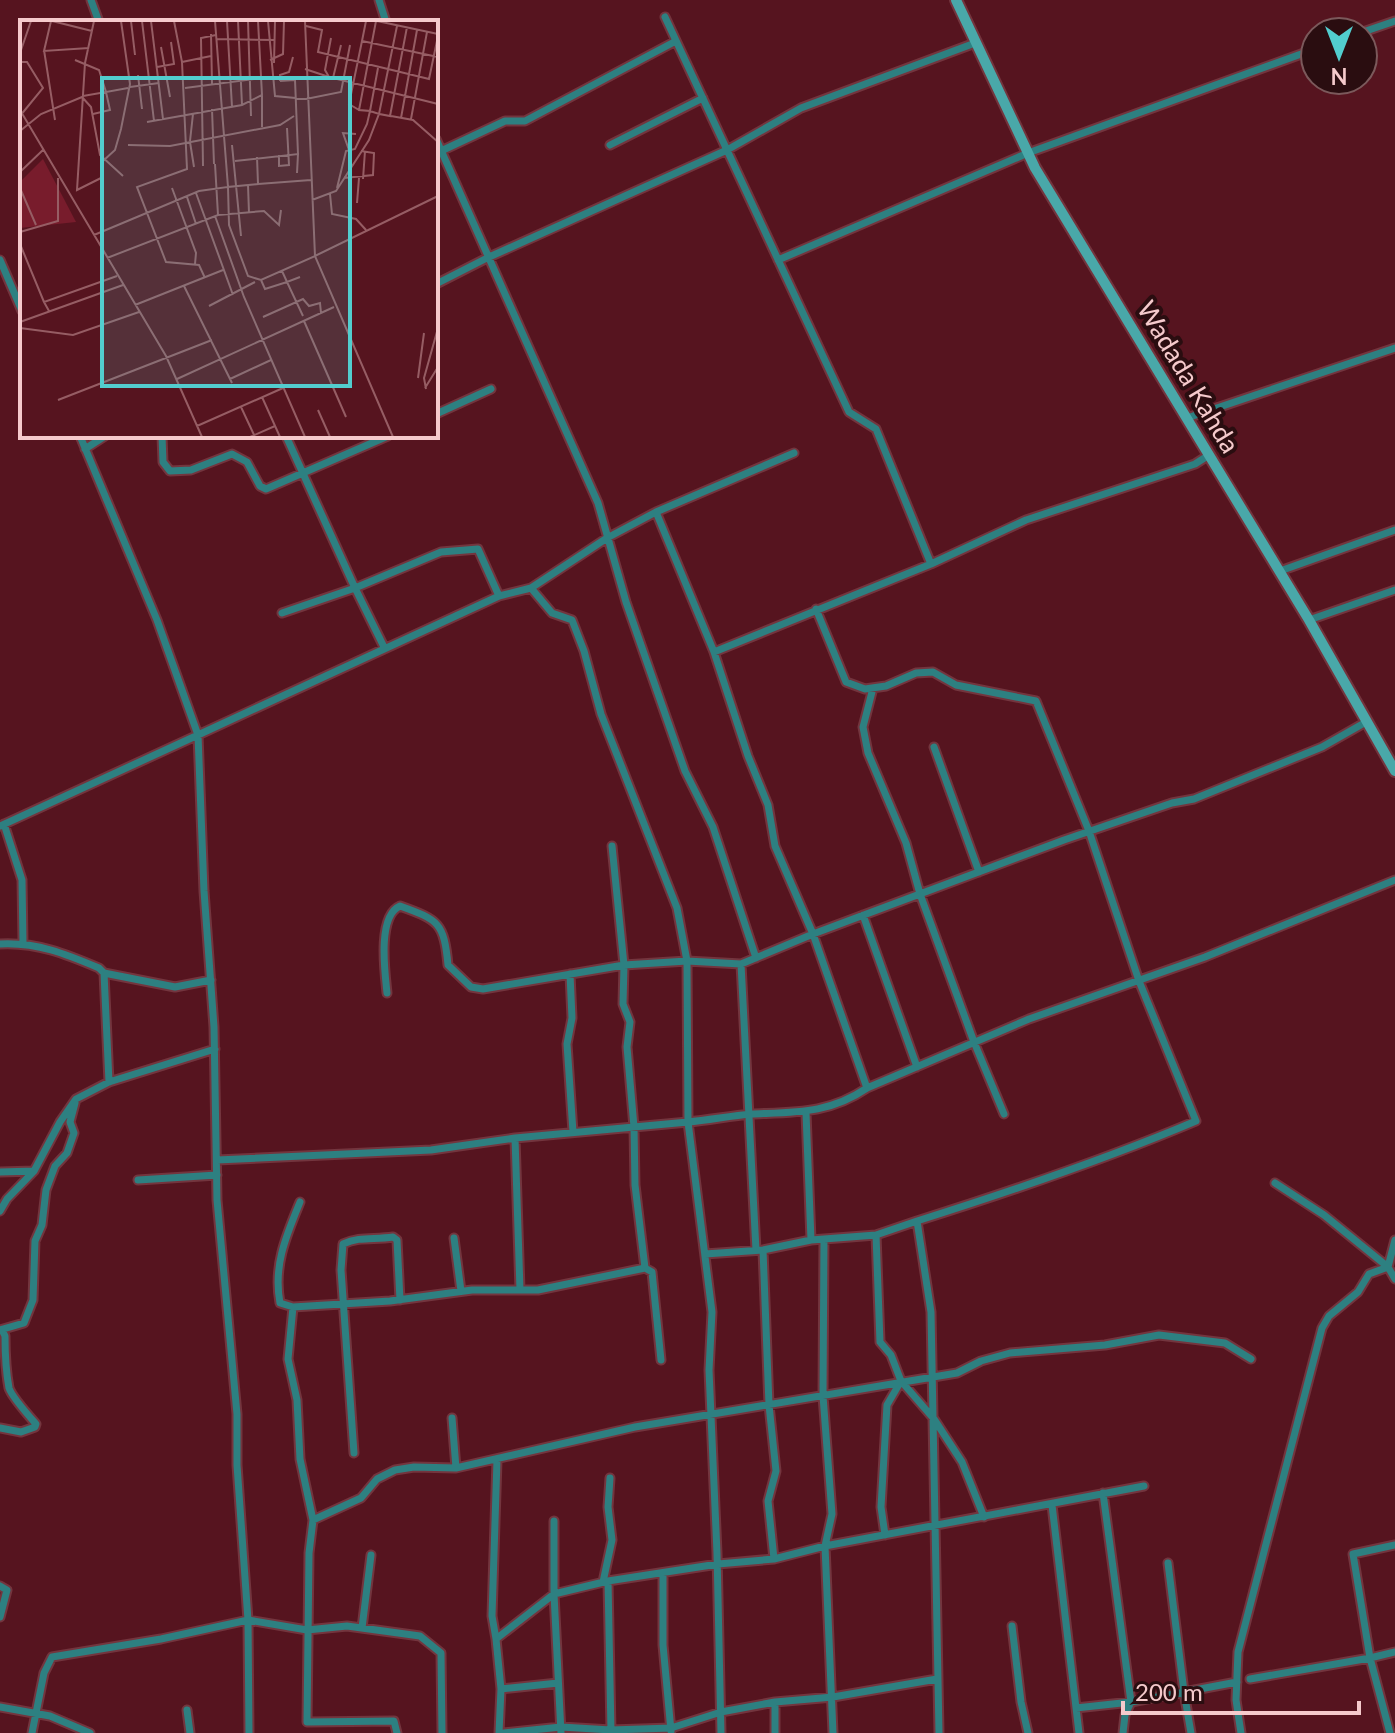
<svg xmlns="http://www.w3.org/2000/svg" width="1395" height="1733" viewBox="0 0 1395 1733" font-family="Lato,sans-serif">
<style>
.lines{fill:none;stroke-linecap:round;stroke-linejoin:round}
.minor-casing{stroke:#73353e;stroke-width:11}
.secondary-casing{stroke:#73353e;stroke-width:14}
.minor{stroke:#2d8081;stroke-width:7}
.secondary{stroke:#49a8a9;stroke-width:10}
.labels{text-anchor:middle;stroke-width:8;stroke-linejoin:round;paint-order:stroke}
.street-label{font-size:26px;fill:#f5cacc;stroke:#2a0d10}
.inset-road{fill:none;stroke:#965d64;stroke-width:2}
.view{fill:#52cdce;fill-opacity:0.15;stroke:#52cdce;stroke-width:4}
.inset-edge{fill:none;stroke:#f5cacc;stroke-width:4}
</style>
<rect width="100%" height="100%" fill="#56141f"/>
<g class="lines">
<g class="minor-casing">
<path id="minor" d="M91 0 99 22
M379 0 386 22
M665 17 849 412 876 429 931 564
M1363 32 1395 21
M436 139 598 503 626 602 685 771 713 827 756 958
M610 145 703 98
M441 151 505 121H525L676 41
M0 260 22 311
M778 260 1028 153 1315 49
M436 284 487 258 727 150 801 108 975 43
M436 414 491 389
M1187 418 1395 348
M80 436 157 620 198 735 499 596 531 588 552 613 572 620 584 651 601 714 677 908 687 961 688 1122 515 1138 520 1290
M162 436 163 462 170 471 191 470 232 454 247 462 260 486 266 489 388 436
M286 436 355 588 441 552 478 549 499 596
M85 449 105 436
M656 512 714 652 748 756 768 805 775 846 813 934 867 1088
M1280 571 1395 530
M531 588 607 538 656 512 794 453
M816 609 846 682 865 689 886 686 916 673 933 672 956 685 1036 701 1089 831 1139 981 1196 1121C1104 1160 1012 1191 917 1221L931 1312 939 1733
M282 613 355 588 384 647
M1309 620 1395 590
M714 652 931 564 1026 520 1195 464 1209 455
M873 688 863 727 868 753 906 843 920 894 974 1042 1004 1114
M934 747 979 872
M4 824 22 880 23 943
M0 826 198 735 204 891 214 1027 217 1200 237 1414V1465L248 1620 249 1733
M612 846 624 965 623 1004 630 1022 627 1047 634 1127 635 1185 645 1268 652 1272 661 1360
M863 915 917 1067
M0 944C37 942 66 954 99 968L104 973 109 1082
M741 964 756 1250
M104 973 175 987 211 980
M570 974 572 1018 567 1044 573 1132
M387 993C385 973 377 916 400 906 439 920 444 923 448 965L471 987 483 989 624 965 687 961 741 964 813 934 1064 840 1172 803 1194 799 1322 747 1366 722
M806 1113 811 1240
M217 1160 431 1150 515 1138
M0 1172 34 1171
M138 1180 217 1175
M1275 1183 1324 1215 1388 1267 1395 1279
M300 1202C286 1236 273 1266 280 1303L293 1307 390 1301 472 1290H538L645 1268
M0 1211 7 1199 34 1171 60 1122 76 1099 109 1082 215 1049
M876 1235 880 1342 891 1355 901 1381 934 1419 962 1462 984 1517
M454 1238 461 1291
M824 1239 823 1396 832 1514 825 1546 833 1733
M763 1250 769 1405 776 1471 768 1501 774 1559
M705 1254 763 1250 811 1240 876 1235 917 1221
M293 1307 288 1359 297 1400 300 1459 313 1520 309 1553 307 1722 394 1721 397 1733
M0 1330 24 1323 33 1300 35 1241 42 1225 46 1190 55 1166 67 1153 74 1133 70 1122 75 1103
M452 1418 456 1468
M0 1428 21 1432 35 1427 36 1424C29 1416 12 1397 9 1388 6 1372 5 1352 5 1336L2 1330
M354 1453 341 1270 343 1244C360 1236 374 1240 393 1237L397 1240 400 1300
M1103 1493 1131 1702 1125 1715 1123 1733
M1052 1505 1079 1733
M313 1520 361 1498 377 1479 395 1470 414 1467 456 1468 635 1427 957 1373 981 1361 1010 1353 1105 1345 1159 1335 1225 1343 1251 1359
M554 1521V1594L561 1733
M885 1535 881 1507 887 1405 901 1381
M1168 1563 1184 1692 1191 1733
M663 1573V1645L671 1731
M608 1581 611 1731
M603 1582 612 1540 608 1507 610 1478
M0 1586 7 1590 0 1617
M1012 1626 1021 1702 1028 1733
M362 1628 371 1555
M496 1639 492 1616 497 1460
M1250 1679 1370 1658 1353 1554 1395 1545
M501 1689 558 1683
M0 1707 50 1716 90 1733
M1076 1708 1131 1702 1237 1682
M187 1710 190 1733
M32 1733 44 1673 52 1657 161 1639 248 1620 307 1630 347 1626 420 1636 441 1653 442 1733
M499 1733 501 1689 496 1639 554 1594 608 1581 718 1564 774 1559 825 1546 1144 1486
M504 1733 561 1727 611 1730 671 1728 721 1712 775 1702 833 1697 937 1679
M721 1733 717 1553 709 1370 712 1312 688 1122C709 1120 730 1116 751 1114 795 1112 829 1114 867 1088L1029 1019 1205 957 1395 880
M775 1733V1702
M1241 1733 1236 1700 1238 1652 1322 1328 1329 1316 1358 1292 1369 1274 1388 1267 1395 1240
M1390 1733 1370 1658 1395 1652"/>
</g>
<g class="secondary-casing">
<path id="secondary" d="M956 0 1035 168 1309 620 1395 771"/>
</g>
<use href="#minor" class="minor"/>
<use href="#secondary" class="secondary"/>
</g>
<g class="labels">
<g class="street-label">
<text transform="translate(1188 377) rotate(59)" y="9">Wadada Kahda</text>
</g>
</g>
<g transform="translate(20 20)">
<rect width="418" height="418" fill="#56141f"/>
<path d="M23 139 56 202 0 208V162Z" fill="#781c2c"/>
<path class="inset-road" d="M31 1 24 31 69 28M32 1 72 11M74 1 65 43 57 170 81 158 83 141 95 130 101 109 110 64 101 1M111 1 115 35M122 1 134 101M131 1 143 99M154 1 162 42 167 149 117 167 146 242 179 245 185 258M207 1 212 87M218 1 222 85M228 1 231 96M248 1 255 76 286 79 321 72 330 25M285 1 295 236 418 176M346 1 342 21 418 37M357 1 418 14M286 6 302 10 298 32 409 59 418 16M191 14 192 64M197 19 255 20M321 25 313 58 418 84M141 27 150 77M24 30 35 100M0 33 11 1M55 40 79 50 86 72 63 76M250 40 263 34 264 1M0 42H7L23 68 0 96M162 42 191 36M254 43 255 1M137 47 154 44 151 22M358 48 350 91 359 94 377 6M285 49 309 57 305 50 311 18M118 55 122 89M260 61 275 60 278 134M260 61V55L269 52 273 37M110 67 139 63M165 68 241 58M192 89 194 144M0 90 146 336 182 417M339 90 329 84 342 21M73 94 90 90 86 72 108 68M371 96 393 100 418 122M381 98 397 10M391 99 407 12M127 102 222 85 242 75 238 1M242 107V75M0 111 21 94 62 77 71 87 80 135 103 156M170 121 173 94M170 122 174 147M108 125 150 126 260 105 274 96M212 125 221 216M329 130 323 113 336 114M259 135V146L269 145 267 108M237 137 238 164 208 167 209 205 228 256 241 260 295 236 373 417M215 141 278 134 277 153M195 144 198 195M183 146 181 18 196 15M0 152 24 129M324 158 353 155 354 133 341 131M343 159 345 131M238 164 291 160M228 165 229 193M0 168 16 205M152 168 176 233 175 244M317 168 326 131 335 129 347 104 350 91 339 90 356 1M176 173 213 275M310 174 312 194 336 199 346 210M167 177 176 204M292 180 316 171 349 120 359 94 370 96 387 7M337 183 339 158M195 196 224 277 285 417M0 212 38 201V158M74 215 179 171 208 167 195 1M0 224 24 282M87 238 198 195 244 191 259 205 261 190M262 251 267 262 280 257M241 260 245 269 267 262 283 296M164 266 212 363M115 285 203 250M189 286 235 262M29 291 24 282 97 256M243 297 283 279 289 286 300 283 301 293M284 301 326 397M0 302 103 265M0 308 53 315 119 292M398 358 404 313M157 359 314 287M210 359 251 340M405 368 418 347M406 369 404 358 418 308M242 377 260 417M38 380 192 320M221 387 235 417M298 390 310 417M177 406 263 368M230 417 255 406"/>
<path class="view" d="M82 58H330V366H82Z"/>
<rect width="418" height="418" class="inset-edge"/>
</g>
<g transform="translate(1339 56) rotate(180)"><circle r="38" fill="#2a0d10" stroke="#7b595b" stroke-width="2"/>
<path d="M0-6L14 30L0 20L-14 30Z" fill="#52cdce"/>
<text y="-12" font-size="22" font-weight="bold" text-anchor="middle" fill="#f5cacc">N</text>
</g>
<path d="M1123 1701v12h236v-12" fill="none" stroke="#f5cacc" stroke-width="4"/>
<text x="1135" y="1701" font-size="24" fill="#f5cacc" stroke="#2a0d10" stroke-width="6" paint-order="stroke">200 m</text>
</svg>
